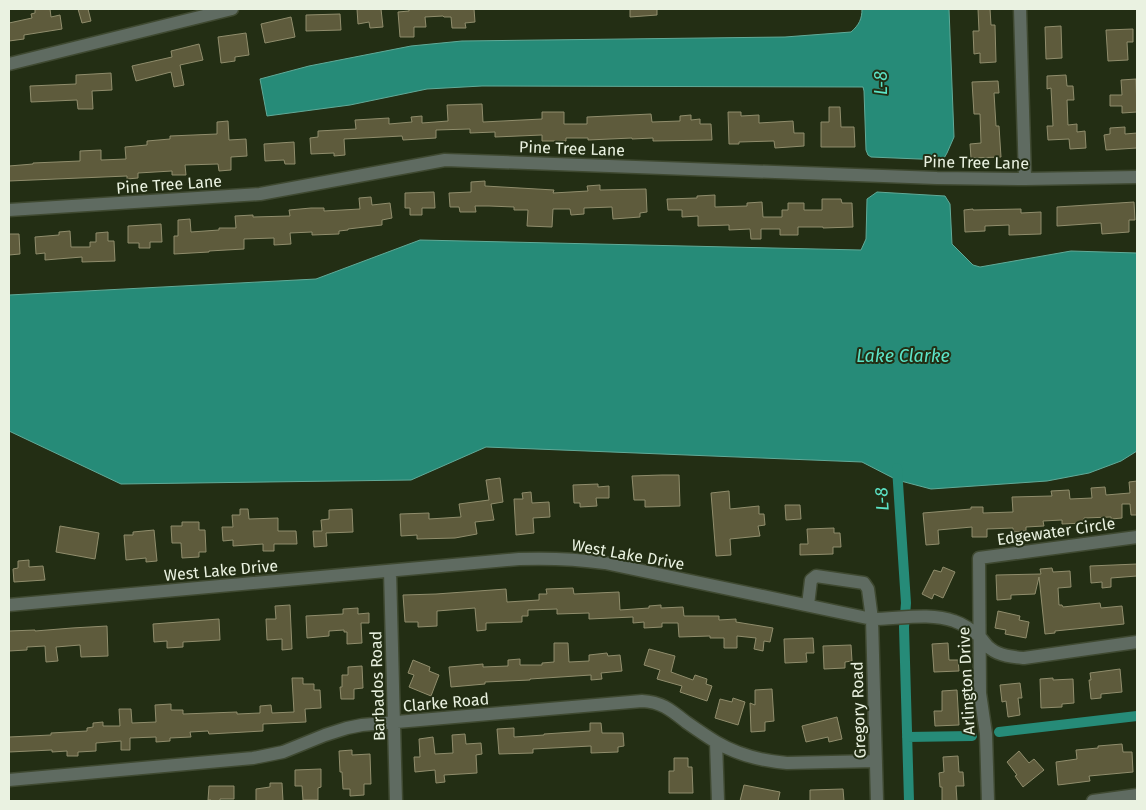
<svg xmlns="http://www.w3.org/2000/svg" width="1146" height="810" viewBox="0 0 1146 810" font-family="'Fira Sans',sans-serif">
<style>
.water{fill:#268b78;stroke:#61aa98}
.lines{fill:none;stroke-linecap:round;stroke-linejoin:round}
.canal{stroke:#268b78;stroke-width:10}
.building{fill:#5e5b3c;stroke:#908d6c}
.minor-casing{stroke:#3f4931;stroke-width:15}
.minor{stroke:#5f6b61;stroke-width:12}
.labels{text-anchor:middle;stroke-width:4;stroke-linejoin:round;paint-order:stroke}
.street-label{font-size:16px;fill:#eaf2e1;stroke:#232e14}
.water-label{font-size:18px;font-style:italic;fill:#5ce4c7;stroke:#232e14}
</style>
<rect width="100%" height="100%" fill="#232e14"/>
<path class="water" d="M862 9H949L954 137 947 153 943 160 871 157 868 155 866 150 864 91 863 87 482 86 427 89 350 105 267 116 260 79 309 66 411 46 462 41 785 37 851 32C859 25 862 19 862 9Z
M877 192 945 196 950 204 952 244 973 265 980 267 1071 251 1137 253V451L1121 461 1089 473 1047 481 931 489 897 480 862 462 486 447 411 480 121 484 9 431V295L316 279 420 240 861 250 866 239 867 199Z"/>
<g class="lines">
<path class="canal" d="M897 468 906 603 904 627 909 801
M999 732 1137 716
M907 737 972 736"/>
</g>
<path class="building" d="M35 9H50L51 17 60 15 62 29 24 35V39L9 41V23L32 18 31 14 35 13Z
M78 9H88L91 21 82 23Z
M357 9H381L383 27 370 28 369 22 358 24Z
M409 9H474L475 22 465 23 466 28H452L451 17H444L443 16 425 17 426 27H414V37H400L398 12 409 11Z
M630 9H657V15L630 17Z
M978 9H990L991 25H995L996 62 980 63V53L974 54 973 31H979Z
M340 14 341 30 306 31V15Z
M291 17 295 37 265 43 261 24Z
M1061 26 1062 58 1046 59 1045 27Z
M1133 29V42H1127L1128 60 1108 61 1106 30Z
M246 33 249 55 235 57V61L221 63 218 37Z
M199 44 203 60 180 65 184 85 174 87 171 72 136 81 132 66 172 57 171 51Z
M111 73 112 90 92 91 93 109H78L77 100 31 102 30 86 76 84V75Z
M1066 75 1067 86H1073L1074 100H1067L1068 125 1077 124V132L1085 131 1086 148 1070 149 1069 139 1048 140 1047 126H1053L1051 88 1047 89V76Z
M1136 79 1137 112 1122 113V106H1110V95H1122L1121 80Z
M998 81 999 93H994L996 126H999L1001 157 971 158 970 144 981 143 980 114H974L972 82Z
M482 104 483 122 542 119V112H564V124H587V117L651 114 652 122 680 121V116L691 115V120L700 119V124H711L712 140 653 141V138L632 139V138L588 140V138H566V141H542V135L495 137V132L470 133V129L436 130V138L403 140 402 136 344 139 345 155 334 156V153L311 154 310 138 318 137V131L356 129 355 120 389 118V124L412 122 411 117 422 116V123L448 121 447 105Z
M829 107H840L841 127H854L855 147H821V122H829Z
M728 112H741V116L759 115V123L793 121 794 133H804V146L775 148 774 141 739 142V144H729Z
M228 121 229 140 246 139 247 156 231 157V170L219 171 218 164 185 165 186 175H172V171L138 173V178L127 179V176L9 181V166L33 164V163L80 161V151L101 150V160L126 159 125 147 147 145V141L170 139V136L217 134V122Z
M1125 127V134L1137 133V148L1106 150 1104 135 1110 134V128Z
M294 142 295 164H285L284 160 265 161 264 144Z
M485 181V186L554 190 553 193 588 191 587 186 600 185V190L646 189 647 212 640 213V217L613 219 612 207 584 208V214L571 215 570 209H553L552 227 527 226 528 210H514V207L489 206H475L476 212H460L459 207H450L449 193 471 192V182Z
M434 192 435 208H422V215H410V208H405V193Z
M715 195V207L747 206V203L762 202 763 217H782V210H788V203H804V210H822V199H841L842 203H852L853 227 823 228V227H798V235H780V229H761V239H751L750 229 729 230V225L698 226V216L682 217V210H668L667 199 697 198V196Z
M371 197 372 205 390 203 392 218 382 220V225L348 229V230L339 231V234L312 235V232L290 233 291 244 274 245V238L244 239V249L209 251V252L174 254V236H178V220L190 219 191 232 219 230V228H236L235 216 253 215V217L290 216 289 210 311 208H324V211L360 209 359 198Z
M1134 202 1135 220H1129V232L1102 234 1101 223 1057 226V207Z
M973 209V210L1021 209V213L1041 212V234L1009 235V225L985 226V231L965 232 964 210Z
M161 224 162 242H150V248H139V243H128V226Z
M70 231 71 247H90V242H96V233L108 232V241H114L115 261 82 262V257L45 260V253L36 254 35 237 59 235V232Z
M9 234H19L20 254 9 255Z
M662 475H679L680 506 645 507V500H634L632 476Z
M500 478 503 502 491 504 494 520 475 522 477 534 455 538 417 539V535L401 536 400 514 429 513V519L461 517 459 504 489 500 486 480Z
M1137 481V515H1131L1130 504H1122V518L1111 519V517L1084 518V523L1062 524V520L1043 521 1044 526 1026 527V531L1013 532V528L987 529V537H972V527L938 530 939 544 926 545 923 513 971 509V507H983V513L1013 512 1012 497 1052 496 1051 491 1069 490 1070 499 1092 498 1091 488 1105 487 1106 495 1130 493 1129 482Z
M598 484V487L609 486V498H596L597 506 580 507V503H574L573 485Z
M729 491 730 509 759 506V514H764L765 525 758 526 760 536 730 539 731 555 716 556 711 493Z
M531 492 532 503 549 502 550 517 533 518 534 533 516 535 514 499H523L522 493Z
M785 505H800L801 519 786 520Z
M240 509H248L249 519 278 518V531H296L297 544H274V551H263V544L233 546V540L223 541 222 527H233L232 515H240Z
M352 509 353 532 326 533 327 546 314 547 313 531H322L321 520 329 519V510Z
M182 522H199V530H205L206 552H199V557L182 558 181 543H172L171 526H182Z
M60 526 99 533 95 559 56 552Z
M834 528V533H840L841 547H833V554L800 555V544H808L807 529Z
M154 530 157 561 146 562V558L126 560 124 535H133V532Z
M29 560V567L43 566 45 580 14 582 13 569 18 568V561Z
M1137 564V576L1111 578V587L1102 588V582L1091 583 1090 566Z
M943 567 955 572 943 598 934 594 932 599 922 594 934 570 941 572Z
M1052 568 1053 572 1070 571 1071 587 1058 588 1059 605H1062L1063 607 1100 603 1101 608 1122 606 1124 624 1055 631V633L1045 634 1039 577 1035 594 1011 595V599L997 600 996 575 1041 574 1040 569Z
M573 588 574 594 619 592 620 610 649 608V606L661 605V608L683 607 684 616H719V620L736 619V622L773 628 770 642 764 641 763 651 754 649 756 638 737 636V648H724V638H710V636L679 637 678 623H662V627L644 628V622L633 623V617L589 619V613L557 614V609L528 610V616H522V622L486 623V630L477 631 475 608 437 611V626L418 627V622H405L403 595 436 594 506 589 507 602 539 600V594H547L546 589Z
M290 605 292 649 282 650V639L267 640 266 619H276L275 606Z
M358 608V614L369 613V623H361L362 643 347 644V632H344V630L329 631V636L307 638 306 616 343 614V609Z
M998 611 1020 616 1019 620 1029 622 1026 638 1005 634 1006 630 995 628Z
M219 619 220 640 183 642V647L167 648V641L154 642 153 624Z
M107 626 108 656 81 657 80 645 56 647 58 661 46 662 45 646 27 647V650L9 651V631L35 630V631L72 628Z
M813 638 814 653H806L807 662 785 663 784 639Z
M554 643H568L569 662 589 661V655L607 653 608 656 620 655 622 671 601 673 602 679 591 680V675L530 679V680L485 682V684L451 687 449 667 483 664V667L508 666V660L520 659V665H542V663L554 662Z
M948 643 949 660H958L959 671 934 672 932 644Z
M851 645 852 661 845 662V668L824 669 823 646Z
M649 649 675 656 671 672 693 680 695 675 707 679 706 684 712 686 707 701 680 692 682 686 657 679 660 670 644 665Z
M413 660 430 667 429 671 439 675 431 696 409 687 414 675 408 673Z
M362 666 363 688 354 689V699H341L340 687H342V675H348V667Z
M1120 669 1122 692 1101 694V698L1091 699 1089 680H1091L1090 673Z
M292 678H303V684H314V690H320L321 708 305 709 306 722 263 724V731L209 734 208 731 190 732 191 737 170 738V741L156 742V737L130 738V750H121V741L96 743V751L78 752V756H67V751L52 752V750L9 752V737L51 735V733L87 731V728L93 727V723L103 722V726H120L119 709H131L132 723 156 722 155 705 171 704V710H183V714L237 712V714L260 713V706L271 705 272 713 294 712Z
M1053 678V680L1073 679 1074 703 1062 704V707L1041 708 1040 679Z
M1020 683 1022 698H1018L1020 715 1008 717 1006 701 1002 702 1000 685Z
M772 689 774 721 765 722V731L751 732 750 703 755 705V690Z
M957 690 959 725 935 726 934 711H942V691Z
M733 698 745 702 738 725 715 718 720 699 732 702Z
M837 717 842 739 829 742 828 737 806 742 802 726Z
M590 723H601L602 733H623L624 746 618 747V752L591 753V746L533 749V753L499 754 497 729 514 728V737L544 735V734L590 731Z
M465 734 466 744 481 743 482 754 476 755 477 773 444 775 445 782 436 783 435 770 415 772 414 757H420L419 739 433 737 435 754 453 753 452 735Z
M1122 744 1123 752H1132L1133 772 1089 776 1090 781 1058 785 1056 762 1077 759 1076 750 1098 748V746Z
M352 750V755L370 754 371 784H364V795L350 796V789H343L342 772H340L339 751Z
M1019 751 1029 763 1034 759 1044 770 1023 787 1015 776 1017 775 1007 762Z
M958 756 959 772H963L964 786H956L957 801H942V787H940L939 773 944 772 943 757Z
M674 758H688V767H692L693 793H669V771H674Z
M321 769V787L318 788V800H303L302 786H295V770Z
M270 783H282L283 801H256V789L270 787Z
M744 785 780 792 778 801H740Z
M209 786H234V799H220V801H211V800H208Z
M843 789 844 801H810V790Z"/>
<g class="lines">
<g class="minor-casing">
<path id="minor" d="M1020 9 1025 179
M9 64 232 9
M9 210 260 194 445 160 937 178 1025 179 1137 177
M390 571 396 801
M9 605 519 559C548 558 576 559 605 563L872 619C898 619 930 612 954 621 963 624 973 631 980 637 984 641 986 646 991 649 1000 656 1013 657 1024 658L1137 642
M808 605 811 580 816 576 864 583 868 589 872 619 877 801
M716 742 718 801
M9 780 253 758 283 752 325 735 347 728 362 725 642 701C662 702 671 710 686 722 696 729 706 736 716 742 738 755 762 761 787 763L876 761
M988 801 986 734 980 693 979 558 1137 537
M1093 801 1137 795"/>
</g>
<use href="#minor" class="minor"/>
</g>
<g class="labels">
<g class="street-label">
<text transform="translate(572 148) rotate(2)" y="6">Pine Tree Lane</text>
<text transform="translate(976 162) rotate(1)" y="6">Pine Tree Lane</text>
<text transform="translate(169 184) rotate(-4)" y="6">Pine Tree Lane</text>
<text transform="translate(1056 531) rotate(-8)" y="6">Edgewater Circle</text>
<text transform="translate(628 554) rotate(10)" y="6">West Lake Drive</text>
<text transform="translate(221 570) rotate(-5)" y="6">West Lake Drive</text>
<text transform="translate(966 681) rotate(-93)" y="6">Arlington Drive</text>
<text transform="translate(377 686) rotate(-92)" y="6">Barbados Road</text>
<text transform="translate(446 702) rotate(-5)" y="6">Clarke Road</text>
<text transform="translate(858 710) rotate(-92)" y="6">Gregory Road</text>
</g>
<g class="water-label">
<text transform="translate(881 83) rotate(-90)" y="6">L-8</text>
<text x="903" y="362">Lake Clarke</text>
<text transform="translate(882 499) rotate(-94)" y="6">L-8</text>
</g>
</g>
<rect width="1146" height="810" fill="none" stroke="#eaf2e1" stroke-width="20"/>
</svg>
